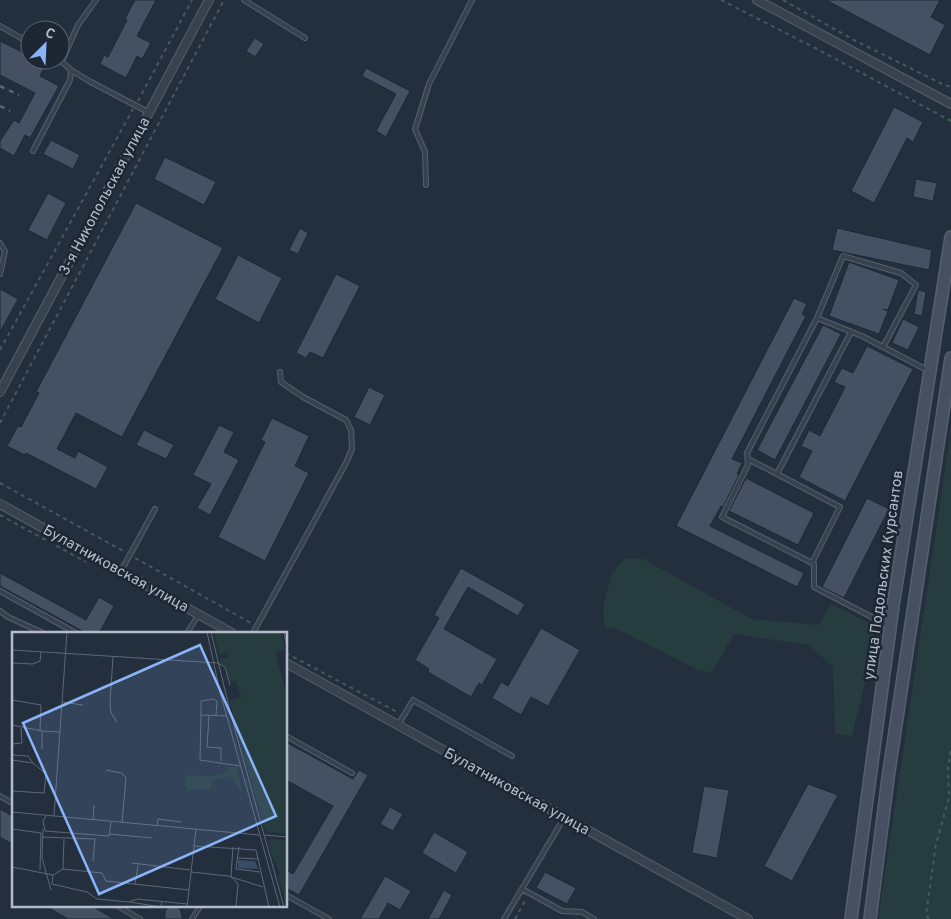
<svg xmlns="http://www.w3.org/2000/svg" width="951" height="919" viewBox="0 0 951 919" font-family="Overpass,sans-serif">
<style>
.green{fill:#263c3f}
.building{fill:#455162;stroke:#1f2835}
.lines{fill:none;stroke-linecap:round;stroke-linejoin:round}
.lane-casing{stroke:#565f6c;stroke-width:6}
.street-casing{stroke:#565f6c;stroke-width:10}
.secondary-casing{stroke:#565f6c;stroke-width:14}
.path{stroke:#44595c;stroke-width:2;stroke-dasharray:4 4;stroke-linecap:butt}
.lane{stroke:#38414e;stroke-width:4}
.street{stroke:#38414e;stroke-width:8}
.secondary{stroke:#465061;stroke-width:11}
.rail{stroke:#5a6575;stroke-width:2.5;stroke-dasharray:5 5;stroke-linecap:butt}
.labels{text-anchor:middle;stroke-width:5;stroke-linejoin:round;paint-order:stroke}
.street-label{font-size:15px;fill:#b4bcc9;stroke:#1d2633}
.inset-road{fill:none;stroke:#5e6776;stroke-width:1}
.view{fill:#8ab4f8;fill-opacity:0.15;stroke:#8ab4f8;stroke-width:2.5}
.inset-edge{fill:none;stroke:#b4bcc9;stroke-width:2.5}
</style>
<rect width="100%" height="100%" fill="#242f3e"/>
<path class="green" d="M951 430V919H878Z
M626 558 643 559 752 619 818 625 831 604 873 625 874 646 852 736 835 733 833 667 809 645 734 634 711 673 698 670 613 627 605 628 603 606 612 573Z"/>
<path class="building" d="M135 0H156L137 36 151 43 142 59 137 56 126 78 100 64 104 55 108 57 127 20 125 19Z
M826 0H940L931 17 945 25 930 55Z
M255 38 264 44 255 57 246 51Z
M0 41 30 56V60H38L46 64 40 76 59 86 30 138 25 135 14 156 0 148V141L14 120 19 123 35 93 0 75Z
M366 68 410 91 386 137 376 131 396 94 362 76Z
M894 107 923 122 913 142 907 138 874 203 851 191Z
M51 140 80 155 73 169 43 154Z
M165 157 216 182 204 205 154 179Z
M916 179 937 183 933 201 913 197Z
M48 193 66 203 47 240 28 230Z
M136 203 223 248 122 437 76 413 57 449 75 458 78 451 108 467 96 489 26 453 25 455 7 446 18 426 21 427 39 393 36 392Z
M300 228 308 233 298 254 289 250Z
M837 228 932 250 929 270 832 250Z
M238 255 282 278 259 323 215 299Z
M849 262 899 280 888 310 883 309 888 311 879 334 829 316Z
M336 274 360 286 323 358 310 352 306 358 296 353Z
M0 289 18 299 0 332Z
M918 290 926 292 922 316 914 314Z
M794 298 807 304 802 314 806 316 732 459 742 463 737 474 739 475 723 507 721 506 710 526 804 573 797 587 676 526Z
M903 319 919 327 908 350 892 343Z
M823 325 841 334 775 460 757 450Z
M867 346 913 369 845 501 799 477 812 451 801 446 809 430 820 436 845 387 834 382 842 368 853 373Z
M369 387 385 395 370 425 354 417Z
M272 418 309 436 295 466 309 473 265 561 218 537 265 442 261 440Z
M219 425 234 432 224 452 239 460 210 515 197 508 211 484 193 475Z
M144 430 174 445 166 459 136 445Z
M746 478 814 513 798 545 729 511Z
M867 498 889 509 844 598 822 587Z
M461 568 525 604 518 616 468 587 444 629 497 659 482 685 479 683 471 697 428 672 429 669 415 660 439 618 434 615Z
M0 573 86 620 99 597 114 606 99 633H86L0 586Z
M541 628 580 650 548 706 531 697 521 715 492 698 501 682 508 686Z
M286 742 353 779 359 770 368 775 299 895 286 888V870L293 874 333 806 286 780Z
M808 784 838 795 792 881 764 866Z
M704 786 729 790 717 858 692 853Z
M390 807 403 814 393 831 380 824Z
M0 809 14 817V845L0 837Z
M434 832 468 852 456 873 422 853Z
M545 872 576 888 567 904 536 888Z
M385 876 411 891 400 910 388 903 379 919H360Z
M444 890 452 895 439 919H428Z
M44 905H90L114 919H68Z
M170 906H174L180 909 182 916V919H165V911Z"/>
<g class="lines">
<g class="lane-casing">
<path id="lane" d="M244 0 305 38
M0 26 30 43
M62 61 78 25 96 0
M71 70 89 81 148 112
M33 151 70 80 71 70 60 60
M426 185 425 152 415 129 429 84 472 0
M0 243 5 251 0 274
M817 318 843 256 901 273 916 285 883 347
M748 459 777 474
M812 563 840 507 777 474 851 332
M121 571 155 509
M0 591 76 633
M0 611 8 617 43 633
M889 626 814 587V564L722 517 748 465 747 453 817 318 862 336 929 371
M187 633 199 614
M253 633 346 463 352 449 351 430 346 420 303 397 281 382 280 372
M398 725 413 700 512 756
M286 736 352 773
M0 796 14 804
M522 889 562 911 582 912 594 919
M286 895 329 919
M116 905 140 919
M192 919 201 905
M504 919 564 818"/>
</g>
<g class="street-casing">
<path id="street" d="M757 0 951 104
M0 392 209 0
M0 504 232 633
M286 663 748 919"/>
</g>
<g class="secondary-casing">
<path id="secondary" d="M851 919 893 606 951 237
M870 919 888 778 951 358"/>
</g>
<path class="path" d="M721 0 815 48 951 121
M783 0 852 39 942 84 951 87
M138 101 192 0
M0 350 133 109
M0 423 224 0
M0 483 125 552
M0 515 86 562
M135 558 251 623
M286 653 399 713
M515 919 526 899
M929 919 926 915 936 844 949 798 948 768 951 747"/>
<use href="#lane" class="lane"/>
<use href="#street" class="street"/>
<use href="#secondary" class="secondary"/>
<path class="rail" d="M0 86 19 95
M0 106 10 111"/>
</g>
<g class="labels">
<g class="street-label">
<text transform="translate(104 196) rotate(-62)" y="5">3-я Никопольская улица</text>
<text transform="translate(116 568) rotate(29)" y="5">Булатниковская улица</text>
<text transform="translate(883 575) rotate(-82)" y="5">улица Подольских Курсантов</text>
<text transform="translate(517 791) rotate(29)" y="5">Булатниковская улица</text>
</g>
</g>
<g transform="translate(12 632)">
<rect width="275" height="275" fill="#242f3e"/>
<path d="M202 0H269L273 18 263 20 275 63V202L256 200 252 194 217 69 229 65 224 49 218 50 214 35 209 32 208 27 217 25 215 20 207 22ZM216 135H225L230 158 227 159 221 147 215 144 200 149 199 158H176L173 154 174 143 202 144 215 140ZM259 207 275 208V275L266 244 269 243 260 223 256 209Z" fill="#263c3f"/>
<path d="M226 228 243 229 246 237 226 236Z" fill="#394c67"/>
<path class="inset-road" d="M195 0 208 60 268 275M199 0 219 83 272 275M272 0 275 15M0 18 206 31 213 35 218 53M101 25 98 71 99 81 105 90M0 31 21 32 28 29 29 20M0 68 29 73 28 98M50 70 71 73M189 83V69L201 67 205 69 204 83M197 83 195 115 209 116V129M215 84 189 83 188 128 228 134M0 93 30 99V117M30 99 48 100M0 112 10 111 9 96M0 123 16 124 21 131M0 128 21 131 34 142 32 161 0 159M94 138 110 141 114 146 110 190M0 180 247 203M34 184 31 189 33 199 97 204 99 190M42 184 55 0M81 188 82 173M145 193 146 187 169 190M0 197 29 201 28 238M31 197 30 226 39 258M97 202 140 206M253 203 275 205M30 205 83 207 81 229M182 214 244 218 257 275M221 215 219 244 226 252 224 275M227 215 224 237 248 240M225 226 247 227M120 231 178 238M0 235 41 243 40 252 75 260 85 267 117 270 125 267 175 272M51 237 52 207M179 240 216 244 251 255M41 243 51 237 90 241 94 249 177 258M123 252 126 233M118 270 149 275 150 269M175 275 184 197"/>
<path class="view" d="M188 13 264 184 87 262 11 91Z"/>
<rect width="275" height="275" class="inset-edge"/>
</g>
<g transform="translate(45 45) rotate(24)"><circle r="24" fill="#1d2633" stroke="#59626f"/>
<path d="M0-4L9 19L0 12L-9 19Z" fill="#8ab4f8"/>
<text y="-8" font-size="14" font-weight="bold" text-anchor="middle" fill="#b4bcc9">С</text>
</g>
</svg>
